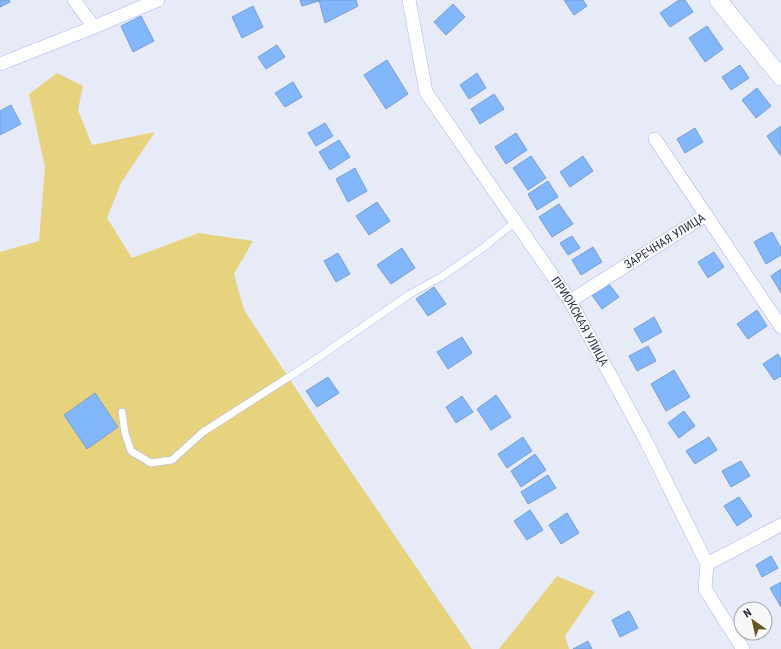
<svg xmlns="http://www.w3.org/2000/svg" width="781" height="649" viewBox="0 0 781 649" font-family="'Roboto Condensed',sans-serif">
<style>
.green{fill:#e7d27e}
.building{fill:#83b7fb;stroke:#789fd2}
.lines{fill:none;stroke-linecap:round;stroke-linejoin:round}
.service-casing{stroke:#a9b5f1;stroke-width:8}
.minor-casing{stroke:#a9b5f1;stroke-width:14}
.tertiary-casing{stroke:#a9b5f1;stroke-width:18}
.service{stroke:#fff;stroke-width:7}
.minor{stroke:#fff;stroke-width:13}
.tertiary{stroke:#fff;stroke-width:17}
.labels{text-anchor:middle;stroke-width:3;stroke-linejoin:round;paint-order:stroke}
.street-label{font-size:12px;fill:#2b2f47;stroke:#f8f8f8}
</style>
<rect width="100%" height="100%" fill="#e7ebf7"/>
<path class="green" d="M57 73 83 86 78 110 92 145 155 132 121 183 107 218 132 258 199 233 253 241 234 274 244 310 335 448 472 649H0V252L39 241 45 167 29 94Z
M557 576 595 592 565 636 569 649H499Z"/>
<path class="building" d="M0 0H9L10 2 0 7Z
M300 0H319V1L302 6Z
M319 0H356L358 6 325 23Z
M564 0H583L587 6 574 15Z
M679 0H685L693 12 670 27 660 13Z
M453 4 465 17 446 35 434 22Z
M253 6 263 27 242 38 232 17Z
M141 16 154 41 133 52 121 26Z
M707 26 723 49 705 62 689 38Z
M277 45 285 57 266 69 258 57Z
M387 60 408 94 386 109 364 75Z
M740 65 749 78 731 90 722 77Z
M477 73 486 88 469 99 460 85Z
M293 82 302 97 285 107 275 93Z
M757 88 771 106 756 118 742 100Z
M494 94 504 109 480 124 471 109Z
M11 105 21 124 0 135V111Z
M325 123 333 136 316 146 308 133Z
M781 126V155H780L767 136Z
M695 128 703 142 685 153 677 139Z
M516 133 527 150 506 164 495 147Z
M339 140 350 157 330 170 319 152Z
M531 156 546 178 528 190 513 168Z
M583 156 593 171 570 187 560 172Z
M355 168 367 191 348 202 336 179Z
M548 181 558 197 537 210 528 194Z
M377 202 390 221 369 235 356 216Z
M559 204 573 224 552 237 539 217Z
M772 232 781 248V255L766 264 754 242Z
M572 236 580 248 568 255 560 243Z
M593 247 602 262 581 275 572 260Z
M402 248 415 268 391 284 377 265Z
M714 252 724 267 708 278 698 262Z
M338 253 350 274 336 282 324 261Z
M781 269V293L771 276Z
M608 283 619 297 602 309 592 295Z
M434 287 446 304 428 316 416 299Z
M757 310 767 326 748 339 737 324Z
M654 317 662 332 642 343 634 329Z
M462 337 472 353 448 369 437 352Z
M648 346 656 361 637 371 629 356Z
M778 354 781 359V376L774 380 763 364Z
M674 370 690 397 666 411 651 384Z
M328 377 339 393 317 407 306 391Z
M95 393 118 427 87 449 64 415Z
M496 395 511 417 491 430 477 409Z
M462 396 473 412 456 423 446 407Z
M684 411 695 426 679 438 668 423Z
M523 437 532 451 507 468 498 454Z
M709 437 717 450 695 464 686 451Z
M535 454 546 470 521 487 511 471Z
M741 461 750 476 731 487 722 471Z
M548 475 556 488 528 504 521 492Z
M739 497 752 516 737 526 724 506Z
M530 510 543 530 527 540 514 521Z
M567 513 579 533 561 544 549 525Z
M771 556 778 568 762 577 756 565Z
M781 582V607L770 588Z
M629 611 638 628 620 637 612 620Z
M588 641 592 649H573Z"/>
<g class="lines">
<g class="service-casing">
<path id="service" d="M122 412 125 433 131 451 151 463 172 460 203 432 309 364 410 294 441 277 483 248 515 222"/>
</g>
<g class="minor-casing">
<g id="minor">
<path d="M74 0 94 27 158 0"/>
<path id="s1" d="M409 0 426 92 570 301 645 439 707 564 705 589 743 649"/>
<path d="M0 64 94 27"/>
<path d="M655 139 706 215"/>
<path id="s2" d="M570 301 706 215 781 327"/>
<path d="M707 564 781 525"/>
</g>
</g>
<g class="tertiary-casing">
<path id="tertiary" d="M718 0 781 77"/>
</g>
<use href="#service" class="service"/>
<use href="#minor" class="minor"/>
<use href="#tertiary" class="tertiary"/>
</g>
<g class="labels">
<g class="street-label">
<text dy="4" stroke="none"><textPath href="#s2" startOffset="112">ЗАРЕЧНАЯ УЛИЦА</textPath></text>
<text dy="4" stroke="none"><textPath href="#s1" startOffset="370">ПРИОКСКАЯ УЛИЦА</textPath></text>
</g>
</g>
<g transform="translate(753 621) rotate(326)"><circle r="19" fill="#f8f8f8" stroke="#a6a8b1"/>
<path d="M0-3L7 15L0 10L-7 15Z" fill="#645724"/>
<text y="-6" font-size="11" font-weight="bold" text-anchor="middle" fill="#2b2f47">N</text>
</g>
</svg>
